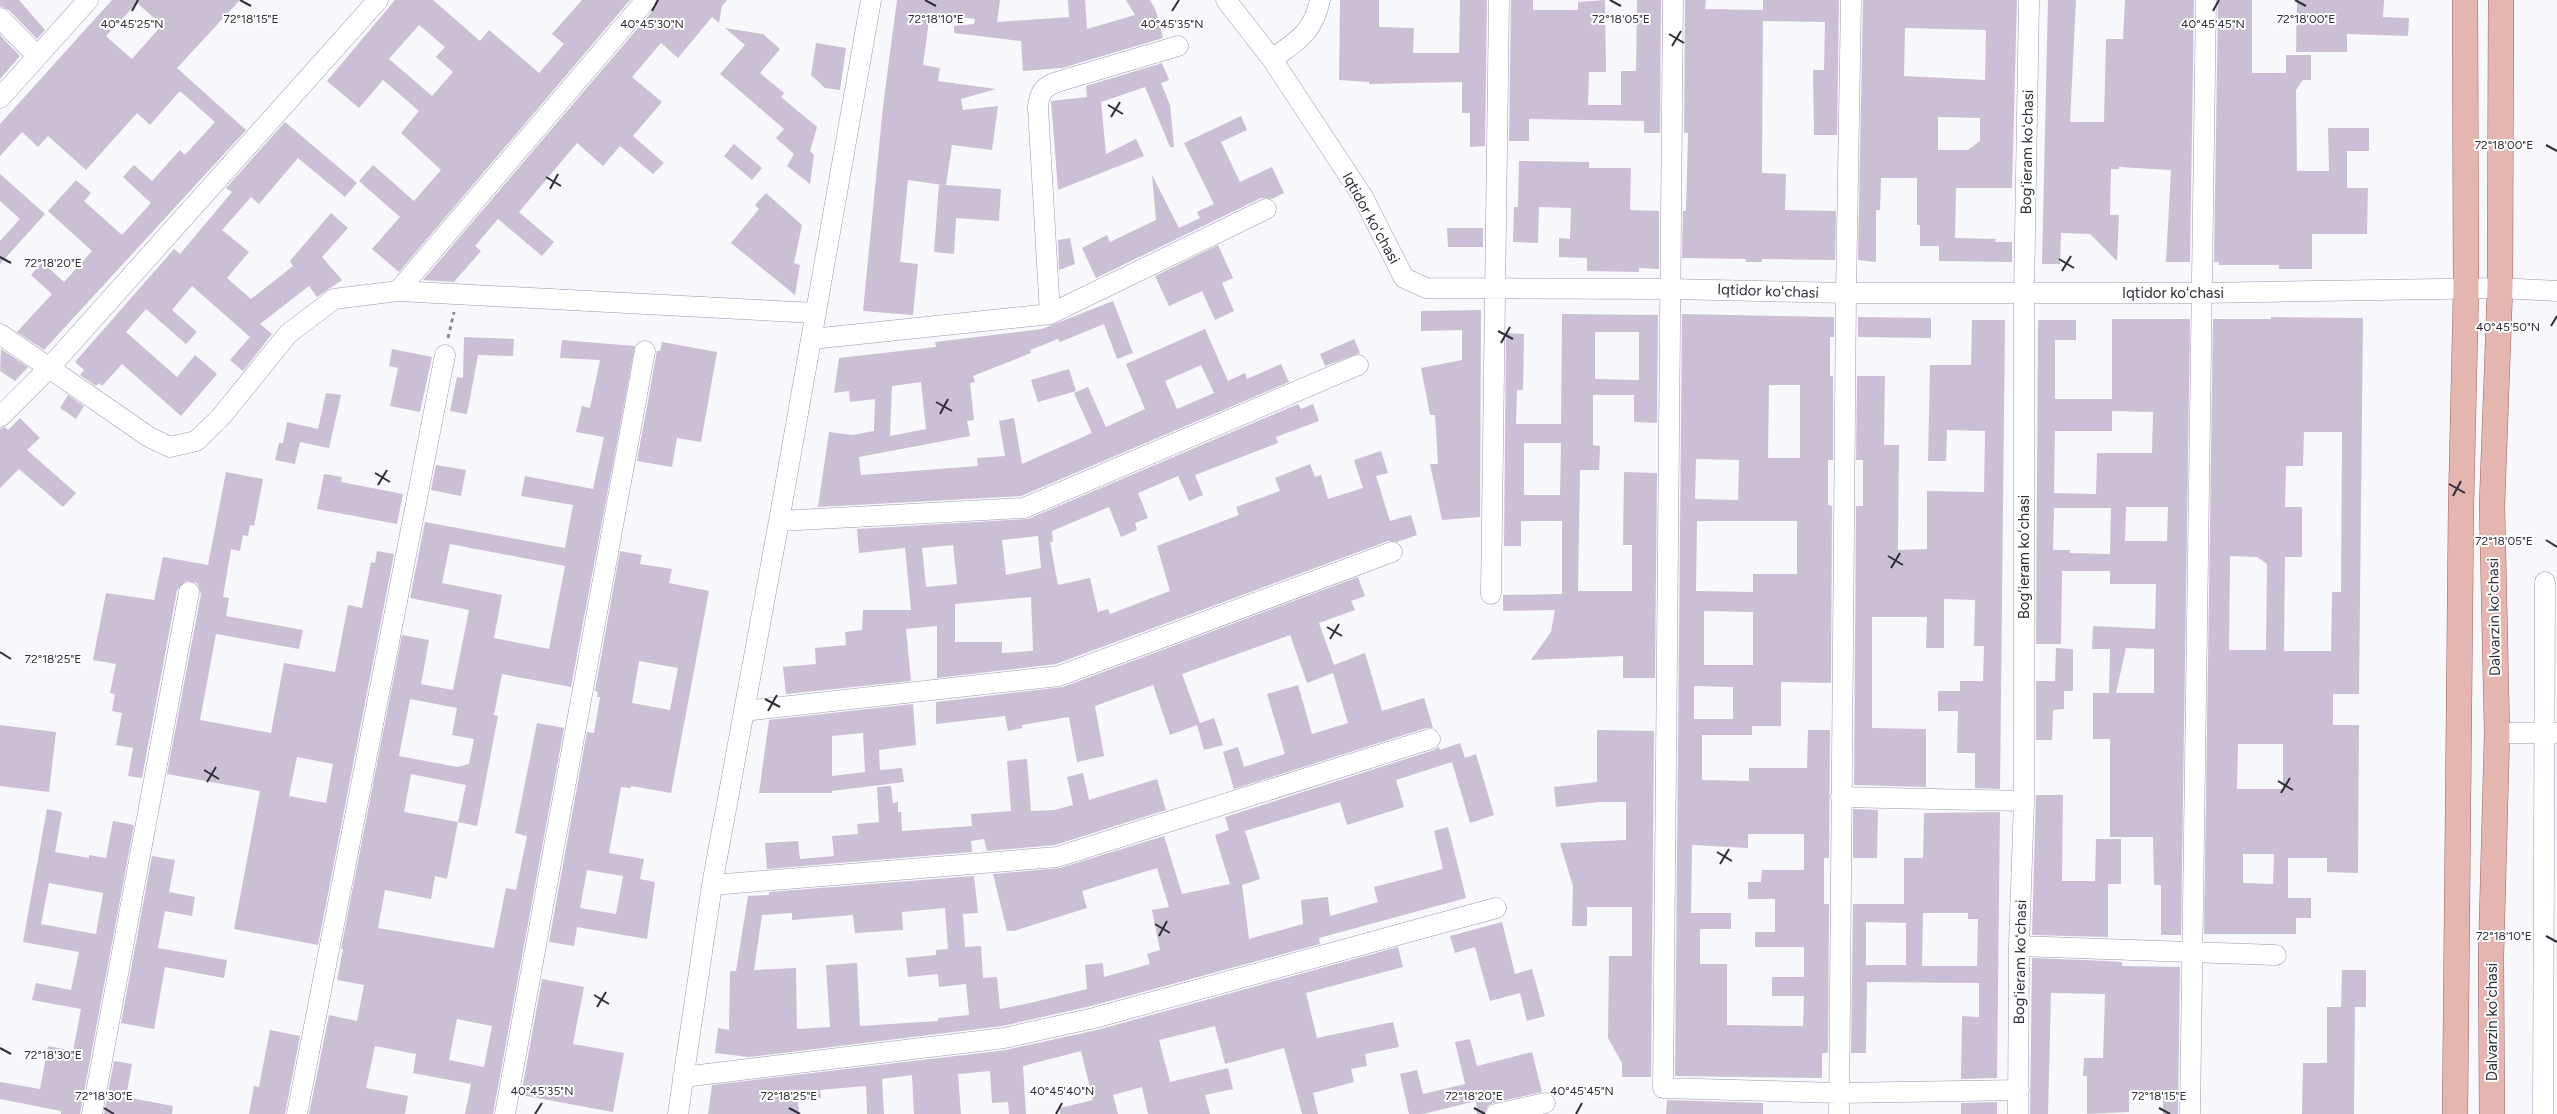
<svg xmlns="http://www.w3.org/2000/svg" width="2557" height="1114" viewBox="0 0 2557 1114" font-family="Figtree,sans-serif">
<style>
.building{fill:#cabfd5;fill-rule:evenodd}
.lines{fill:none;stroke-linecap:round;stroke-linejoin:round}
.minor-casing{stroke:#9d98ae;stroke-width:21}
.major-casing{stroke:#9a6562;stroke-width:26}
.path{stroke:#8a8990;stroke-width:3;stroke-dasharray:4 4;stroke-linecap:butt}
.minor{stroke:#fff;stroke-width:20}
.major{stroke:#e5b5af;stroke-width:25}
.ticks{fill:none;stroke:#2f2d36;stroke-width:2}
.labels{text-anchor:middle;stroke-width:4;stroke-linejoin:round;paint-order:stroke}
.street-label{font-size:15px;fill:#2f2d36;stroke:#fff}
.ticks-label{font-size:12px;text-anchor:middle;fill:#2f2d36;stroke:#fff;stroke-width:4;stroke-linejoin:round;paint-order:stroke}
</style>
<rect width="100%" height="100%" fill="#f8f7fc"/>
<path class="building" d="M0 0H19L45 30 37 39 9 10 0 6Z
M112 0H240L177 68 246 130 44 350 17 332 52 294 31 275 42 262 64 282 92 251 48 211 76 180 91 193 84 201 122 235 151 203 123 177 134 165 152 181 180 150 185 155 215 122 180 91 150 125 137 113 86 170 48 136 38 147 22 132 0 156V124ZM137 3 162 25 132 59 106 36Z
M395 0H433L480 41 489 30 539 73 564 44 552 34 582 0H630L399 272 372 249 400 217 359 181 373 165 414 201 441 170 401 133 419 111 383 80 359 108 327 81ZM419 25 445 47 436 57 453 72 432 96 389 59Z
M658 0H727L722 6 719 23 712 17 678 58 661 43 632 77 662 102 633 136 664 163 653 174 620 146 603 166 577 143 519 212 554 242 542 256 498 219 475 246 481 251 454 282 423 280 655 8Z
M897 0H1000L997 22 1069 17 1068 0H1085L1087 29 1135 15 1126 0H1150L1156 11 1163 38 1062 68 1023 71 1021 41 954 33V26L974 24 975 19 930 13 923 65 940 68 938 81 996 89 961 99 963 110 998 106 992 150 952 145 946 185 1001 189 999 221 956 218 954 254 934 252 939 184 943 185 908 180 900 262 918 264 913 315 863 311 883 106Z
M1340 0H1379V27L1414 28 1413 53H1459L1460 0H1487L1485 146 1470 147V113H1462V82L1369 84V82L1339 80Z
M1511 0H1533V10H1578V2L1605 0 1606 72H1589L1588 105H1621V71H1636L1637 0H1661L1660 133H1644V121L1529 119V141H1509Z
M1685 0H1706L1705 9 1763 10 1762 173 1786 174 1785 210 1836 211 1835 260 1762 259V262H1746V259L1682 258 1683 211H1686L1688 133H1684Z
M1763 0H1839L1837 135H1814L1813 70H1824L1825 22 1763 21Z
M1863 0H2017L2012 188H1956L1955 238 1996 239 1995 242H2012V262L1939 261V246H1920V225H1917V178H1881L1880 210H1876V262L1858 260ZM1905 28 1986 30 1985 80 1904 76ZM1938 117 1980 118V141L1968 150H1938Z
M2048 0H2076L2070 122H2104L2106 39H2123L2125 0H2194L2190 262H2166L2171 170 2119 167V169H2111L2110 215H2119L2117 261 2090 234 2061 233 2060 264H2042Z
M2218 0H2252V73H2286V55H2311V80H2303L2296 90 2297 171H2329L2328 128H2369V151H2347V188H2368L2367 234H2312V269H2279V265H2219V262H2214Z
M2297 0H2384L2383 17 2409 18 2408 36 2347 34V52H2296Z
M725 28 763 34 780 49 760 73 784 93 781 97 817 127 810 151 814 155 810 184 787 166 794 154 776 138 784 129 720 74 745 45Z
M0 35 20 56 0 79Z
M816 43 846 48 840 90 825 88 811 75Z
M1162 63 1169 80 1161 83 1170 105 1174 147H1170L1145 87 1101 102 1106 154 1136 139 1144 156 1058 190 1051 101 1087 97 1086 86Z
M1241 116 1247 130 1221 142 1240 182 1272 167 1284 193 1272 199 1261 198 1096 278 1082 248 1107 235 1110 242 1156 220 1152 175 1179 228 1200 218 1197 212 1214 204 1184 143Z
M285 122 357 183 345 197 298 158 259 204 251 197 222 230 249 252 227 278 251 299 293 266 290 261 331 213 348 228 322 257 342 280 317 297 309 286 260 324 272 334 243 371 230 360 250 337 192 286 172 310 197 332 186 344 146 309 126 332 177 377 195 355 217 374 181 416 122 364 102 386 99 383 96 386 80 375 84 370 75 362 174 249 180 254 232 192 226 188Z
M734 144 762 168 752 180 724 156Z
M1519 161 1589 162V168H1631L1630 210 1659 211V269L1639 268V272L1587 271V258L1559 257V238L1570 239 1571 208 1539 207 1538 243 1513 242 1514 207H1518Z
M0 174 45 214 0 264V241L20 219 0 201Z
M766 193 802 225 794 263 800 265 795 295 731 243 759 209 755 205Z
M1447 228H1483V247H1448Z
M1070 238 1075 264 1059 270 1058 240Z
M1218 245 1233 278 1222 283 1234 311 1215 320 1202 291 1169 306 1155 276Z
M1113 301 1133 353 1117 359 1104 324 1060 342 1058 339 1030 350 1031 353 973 376 975 382 970 383 974 420 967 421 970 436 859 457 861 475 978 466 977 458 1005 456 999 421 1014 418 1022 464 1092 433 1074 393 1088 387 1106 427 1145 409 1126 364 1205 329 1228 381 1245 373 1247 379 1281 364 1289 382 1021 496 818 507 829 432 853 435 874 431 875 399 850 402 849 391 834 393 839 358 936 347 935 342 1042 329ZM1201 365 1214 393 1177 409 1165 381ZM921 382 926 429 890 436 892 386Z
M1481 310 1480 517 1442 520 1430 464H1438L1435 415H1430L1421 368 1462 360V330L1421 331V311Z
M1562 314 1658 315 1657 423 1634 422V395H1593V445L1600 446 1599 470H1580L1578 591H1632V545H1623L1624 472 1657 473 1655 678H1623V656L1531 660 1551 632 1555 610 1503 611V595L1562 594V521H1521V546H1504L1506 333 1524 334 1523 390H1517L1516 424H1561ZM1595 332H1639V380L1595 379ZM1524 443H1561L1560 495H1524Z
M1682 314 1834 317V337H1830V376H1833V460H1828V505L1832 506 1831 683 1781 682V726H1752V735H1702V780L1749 781V768H1807L1808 730H1830L1829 858H1824V904H1829L1828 1053H1822V1078L1675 1076ZM1769 385H1800V458H1768ZM1696 459 1739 460 1738 500 1695 499ZM1697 521H1797V574H1753V592L1696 591ZM1704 611 1753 612V665H1704ZM1694 686 1733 687V719H1694ZM1748 834H1804V870H1762L1761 882H1748V899H1775V932H1755V947H1804V977H1772V996H1804L1803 1026 1727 1025V964H1700V929H1731V913H1691L1692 845 1748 848Z
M1858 317 1931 318V338L1858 337Z
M2271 317 2363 318 2359 694H2333V725H2359L2358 873 2327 872V858H2288V898H2311V918H2296V934H2204L2213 319H2271ZM2304 432H2342L2341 592H2332L2331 651H2284L2285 557H2302V507H2285L2286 466H2303ZM2230 556 2257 557 2267 564 2266 650H2229ZM2238 744H2283V789H2237ZM2243 854H2274L2273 884 2243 883Z
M2112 319H2190L2181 935H2161V885H2154L2153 837H2110V739H2093V693H2109L2110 649H2092L2093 626 2155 629 2156 584H2110V571H2062L2061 644H2036L2038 320H2076V340H2055V399H2112V431H2055L2054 493 2096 494 2097 453H2152L2153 412 2112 411ZM2126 507H2168L2167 541H2125ZM2054 508H2111L2110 554 2070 553V550H2053ZM2126 648 2154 649V693H2116Z
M1972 320H2005L2000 789 1975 788V753H1957L1958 711H1938V691H1960V681H1983L1984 646H1974L1975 600 1944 599V648H1926L1927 617H1872V728L1926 729V787L1854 785 1856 506H1863V460H1856L1857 376H1885L1884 445H1899L1898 550 1927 549V491L1984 492 1985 431 1947 430 1946 461H1928L1930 365H1971Z
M464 337 514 339 513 356 478 355 467 414 450 411 457 377 463 378Z
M1354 339 1360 353 1325 366 1320 354Z
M562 340 635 346 571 687 502 674 494 715 498 716 477 826 458 822 447 879 435 876 431 899 385 890 378 928 494 948 506 888 516 890 527 836 515 833 537 723 564 728 493 1114H465L471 1084 413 1073 416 1054 375 1046 366 1088 408 1096 405 1114H309L329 1015 357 1021 364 985 337 980 343 949H341L402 635 429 640 421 684 453 690 469 610 410 598 425 522 565 548 573 505 521 496 525 476 593 489 604 437 576 432 582 406 590 408 600 360 560 358ZM450 544 565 566 549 649 494 638 502 595 442 583ZM410 699 457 708 452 735 474 739 469 764 457 767 399 756ZM411 774 466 785 458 822 404 812ZM457 1019 492 1026 484 1067 449 1060Z
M662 342 717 352 701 442 677 438 672 467 637 461 657 351H660Z
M1 349 28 367 15 381 0 371Z
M392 349 432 357 420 412 390 406 398 368 389 366Z
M1069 369 1076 391 1038 402 1031 380Z
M326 393 341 395 329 448 300 442 295 464 275 460 279 443H283L287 422 318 429Z
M68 395 84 406 76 419 60 408Z
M1298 404 1301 409 1313 404 1319 421 1276 437 1278 443 1195 475 1203 495 1189 501 1178 476 1138 493 1148 518 1135 523 1137 530 1121 537 1109 507 1052 531 1053 542H1050L1058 585 1090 578 1098 612 1108 609 1110 614 1170 591 1157 546 1239 515 1236 507 1280 491 1275 478 1310 464 1315 477 1321 475 1328 499 1363 488 1354 460 1381 451 1388 473 1376 476 1390 521 1411 515 1417 535 1397 542 1388 541 1056 664 937 678V626L906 629 911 681 786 694 783 667 816 664 815 648 846 645 845 632 862 630 863 610H911L905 548 859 553 857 529 1028 519ZM1038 536 1041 568 1006 575 1002 540ZM953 545 957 584 926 587 922 548ZM1031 597 1033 651 1002 653V642H955V604Z
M20 418 40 438 27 450 76 493 63 507 19 469 0 488V429L5 427 8 430Z
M436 465 466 470 461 496 431 490Z
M226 472 263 479 254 526 250 525 248 536 243 535 240 551 231 549 223 597 229 598 226 616 303 630 299 649 216 634 200 720 271 733 284 663 335 672 348 605 362 608 371 562 375 563 377 551 394 554 318 945 234 929 260 791 167 774 201 594 197 583 186 581 177 590 142 778 128 776 133 748 116 745 122 713 112 711 115 694 110 693 116 664 93 660 106 593 154 600 163 557 208 565ZM297 757 333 764 326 803 289 796Z
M324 474 342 477 341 482 403 494 397 524 317 509Z
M620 551 642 555 640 564 672 569 669 583 709 591 671 793 631 786V788L621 787 609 853 644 859 640 879 655 882 647 939 577 927 574 946 549 942 587 732 594 733 600 697H597L598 692 595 691ZM639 661 678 668 670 710 632 703ZM587 870 623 876 616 914 580 908Z
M1358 577 1365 596 1351 601 1355 610 1319 623 1334 665 1365 653 1382 711 1424 698 1433 728H1426L1234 789 1223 752 1238 747 1244 767 1285 754 1267 694 1298 685 1312 734 1348 723 1333 673 1307 683 1290 635 1182 674 1200 723 1214 718 1223 745 1204 750 1197 725 1170 735 1153 685 1095 706 1104 756 1077 762 1069 717 1022 725V728L1008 731 1005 716 936 724V702L1063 687Z
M2056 648 2073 649V691H2064V709L2053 710 2052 740H2036V681H2055Z
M913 704 916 745 879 750 880 770 902 768 904 782 832 791V793H759L769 720ZM863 733 865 772 832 776V736Z
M0 725 56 732 49 792 0 786Z
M1597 730 1654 731 1651 1077H1622V1063L1608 1038 1609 956H1632V907H1587V926H1572L1573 886 1560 843 1626 840V802H1599L1556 807 1554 787 1597 782Z
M1460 743 1465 758 1476 754 1494 815 1470 823 1452 762 1396 780 1404 807 1347 825 1340 802 1245 831 1260 879 1242 885 1249 939 1303 924 1301 900 1328 897 1330 916 1378 902 1374 887 1443 869 1434 831 1448 827 1466 898 1319 938 1320 944 1091 1006 1002 1026 749 1057 715 1053 718 1028 729 1030 730 971H736L748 896 769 895V892L974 876 978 913 963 914 965 947 981 946 983 978 997 977 1000 1009 1030 1003 1087 989 1085 965 1103 963 1104 977 1150 964 1147 954 1160 950 1152 910 1169 907 1157 868 1082 891 1087 908 1014 931H1007L993 874 1060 868 1164 836 1182 894 1230 884 1215 835 1229 830 1225 817 1434 750 1439 747 1440 750ZM945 908 948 949 936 950V955L906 958 908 977 938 974 939 987 966 984 969 1015 938 1018V1021L860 1026 857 963 826 965 830 1027 797 1029 796 968 754 970 762 915 792 913V920L853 915 855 933 903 930 902 912Z
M1027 759 1031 811 1054 810 1073 805 1067 777 1083 773 1089 800 1157 779 1166 810 1055 845 987 851 984 839 971 841 972 852 767 869 765 843 798 841 800 859 834 856 832 836 858 834 857 824 879 822 877 787 891 786 893 803 898 802V812H901L902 831 972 826 971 814 1011 811 1007 761Z
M2036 795H2063L2062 881H2095L2096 839H2121V884H2108V937L2032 935Z
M47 809 62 812 55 852 89 858V855L106 858 113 821 134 825 80 1114H61V1111L0 1099V1082L40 1089 48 1046 73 1051 81 1009 32 1000 36 983 71 990 79 952 23 942ZM49 883 103 893 96 934 41 924Z
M1853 809 1878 810 1877 858H1853Z
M2000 812 1997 1078 1961 1079 1962 1016 1979 1017V983L1867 982 1866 1053H1851L1853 904H1904V858H1923L1924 813ZM1923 913H1968V919H1978L1977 966H1922ZM1866 922 1906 923V965H1866Z
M152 856 175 860 169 892 195 897 192 916 165 911 158 948 227 960 224 978 165 967 154 1029 121 1023Z
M1502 922 1515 974 1532 969 1545 1016 1527 1021 1520 993 1490 1001 1475 947 1455 953 1450 936Z
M1398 947 1403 967 1306 993 1317 1038 1393 1022 1399 1047 1365 1054 1367 1066 1351 1069 1354 1082 1313 1093 1318 1114H1302L1284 1048 1225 1064 1215 1026 1159 1040 1170 1082 1228 1068 1233 1089 1205 1095 1210 1114H1148L1142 1087 1113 1095 1118 1114H1060V1108L1093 1100 1081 1051 1023 1066 1026 1114H1009L1008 1102 992 1103 990 1071 958 1074 961 1114H914L912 1075 882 1079 884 1114H867L866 1086 820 1090 821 1098 798 1100 799 1114H708L712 1085 1006 1050 1097 1030Z
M2032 958 2108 961 2122 962V966L2180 967 2178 1114H2163V1091H2129V1112L2087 1114V1076H2083L2084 1058H2103L2105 994 2051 993 2048 1114H2030Z
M2342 970H2366V1007H2341Z
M542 979 584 987 573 1044 624 1053 613 1112 521 1095Z
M2327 1007H2355L2354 1114H2302L2303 1063H2327Z
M270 1030 300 1036 285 1114H249L254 1086 259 1087Z
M1470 1039 1477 1066 1532 1052 1542 1092 1493 1103 1488 1106 1484 1114H1477L1476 1101 1423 1114H1409L1400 1074 1417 1070 1423 1094 1465 1084 1455 1042Z
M114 1061 132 1064 126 1097 173 1106 172 1114H104Z
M1667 1100 1763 1103V1114H1666Z
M1997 1102V1114H1961V1103Z"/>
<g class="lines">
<g class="minor-casing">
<path id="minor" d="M1226 0 1272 59 1363 197 1404 278 1426 288 1671 289 1846 293H2203L2500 288 2557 291
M1673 0 1663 1088 1839 1093 2019 1090
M0 18 37 56
M1272 59C1297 41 1313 33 1320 0
M0 98 88 0
M398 291 646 0
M1050 314 1038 108C1039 93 1043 87 1057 82L1178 46
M0 334 149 437 170 447 196 441 220 418 288 334 334 299 398 291 816 313
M812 339 1050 314 1266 209
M0 417 50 367 378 0
M779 521 1024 508 1358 365
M1491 594 1499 0
M744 711 1059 676 1392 552
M2497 733H2557
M1841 797 2024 801
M712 885 1057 857 1430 739
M2019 946 2276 955
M683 1077 1004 1038 1094 1018 1496 908
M92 1114 189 592
M297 1114 445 355
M505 1114 645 351
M678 1114 712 885 779 521 871 0
M1496 1114 1545 1103
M1839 1114 1846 293 1851 0
M2018 1114 2019 946 2024 801V293L2029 0
M2190 1114 2206 0
M2543 1114 2545 582"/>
</g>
<g class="major-casing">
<path id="major" d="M2455 1114 2461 506 2466 289 2465 0
M2492 1114 2491 957 2497 733 2492 505 2500 288 2501 0"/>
</g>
<path class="path" d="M448 338 454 312"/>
<use href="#minor" class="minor"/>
<use href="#major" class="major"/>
</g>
<path class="ticks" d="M240 0 251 6M925 0 936 6M1610 0 1621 6M2295 0 2306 6M132 11 138 0M652 11 658 0M1172 11 1179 0M2213 11 2219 0M1669 34 1684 43M1672 46 1681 31M1108 105 1123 114M1111 117 1120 102M2546 145 2557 151M546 177 561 186M550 189 558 174M0 257 11 263M2059 259 2074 268M2062 271 2071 256M2551 326 2557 316M1498 331 1513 339M1501 343 1510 327M936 402 952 411M940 414 948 399M375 473 390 482M2449 484 2465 493M378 485 387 470M2453 496 2461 481M2546 540 2557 547M1888 556 1903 565M1891 568 1900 553M1327 627 1342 636M1330 639 1339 624M0 652 11 659M765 699 780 707M768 711 777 695M204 770 219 779M2278 781 2293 790M207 782 216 767M2281 793 2290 778M1717 852 1732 861M1720 864 1729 849M1155 924 1170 933M1159 936 1167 921M2546 936 2557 942M594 995 609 1004M597 1007 606 992M0 1048 11 1054M104 1108 114 1114M789 1108 800 1114M1474 1108 1485 1114M2159 1108 2170 1114M535 1114 542 1103M1056 1114 1062 1103M1576 1114 1582 1103"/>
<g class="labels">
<g class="street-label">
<text transform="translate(2027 152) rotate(-89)" y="5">Bogʻieram koʻchasi</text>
<text transform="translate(1371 218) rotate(61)" y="5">Iqtidor koʻchasi</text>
<text transform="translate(1768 291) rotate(2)" y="5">Iqtidor koʻchasi</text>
<text x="2173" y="298">Iqtidor koʻchasi</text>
<text transform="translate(2024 557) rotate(-90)" y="5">Bogʻieram koʻchasi</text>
<text transform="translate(2494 617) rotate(-91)" y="5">Dalvarzin koʻchasi</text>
<text transform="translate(2020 962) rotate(-89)" y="5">Bogʻieram koʻchasi</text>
<text transform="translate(2492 1022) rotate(-90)" y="5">Dalvarzin koʻchasi</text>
</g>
</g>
<g class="ticks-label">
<text x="1621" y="23">72°18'05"E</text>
<text x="2306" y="23">72°18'00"E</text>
<text x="251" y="23">72°18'15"E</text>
<text x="936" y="23">72°18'10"E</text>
<text x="652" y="28">40°45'30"N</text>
<text x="132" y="28">40°45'25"N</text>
<text x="1172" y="28">40°45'35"N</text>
<text x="2213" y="28">40°45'45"N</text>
<text x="2504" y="149">72°18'00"E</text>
<text x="53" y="267">72°18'20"E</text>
<text x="2508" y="331">40°45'50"N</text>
<text x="2504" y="545">72°18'05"E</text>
<text x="53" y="663">72°18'25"E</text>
<text x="2504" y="940">72°18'10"E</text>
<text x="53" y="1059">72°18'30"E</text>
<text x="542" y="1095">40°45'35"N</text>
<text x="1062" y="1095">40°45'40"N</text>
<text x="1582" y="1095">40°45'45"N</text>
<text x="104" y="1100">72°18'30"E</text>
<text x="789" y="1100">72°18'25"E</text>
<text x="1474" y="1100">72°18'20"E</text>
<text x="2159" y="1100">72°18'15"E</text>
</g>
</svg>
